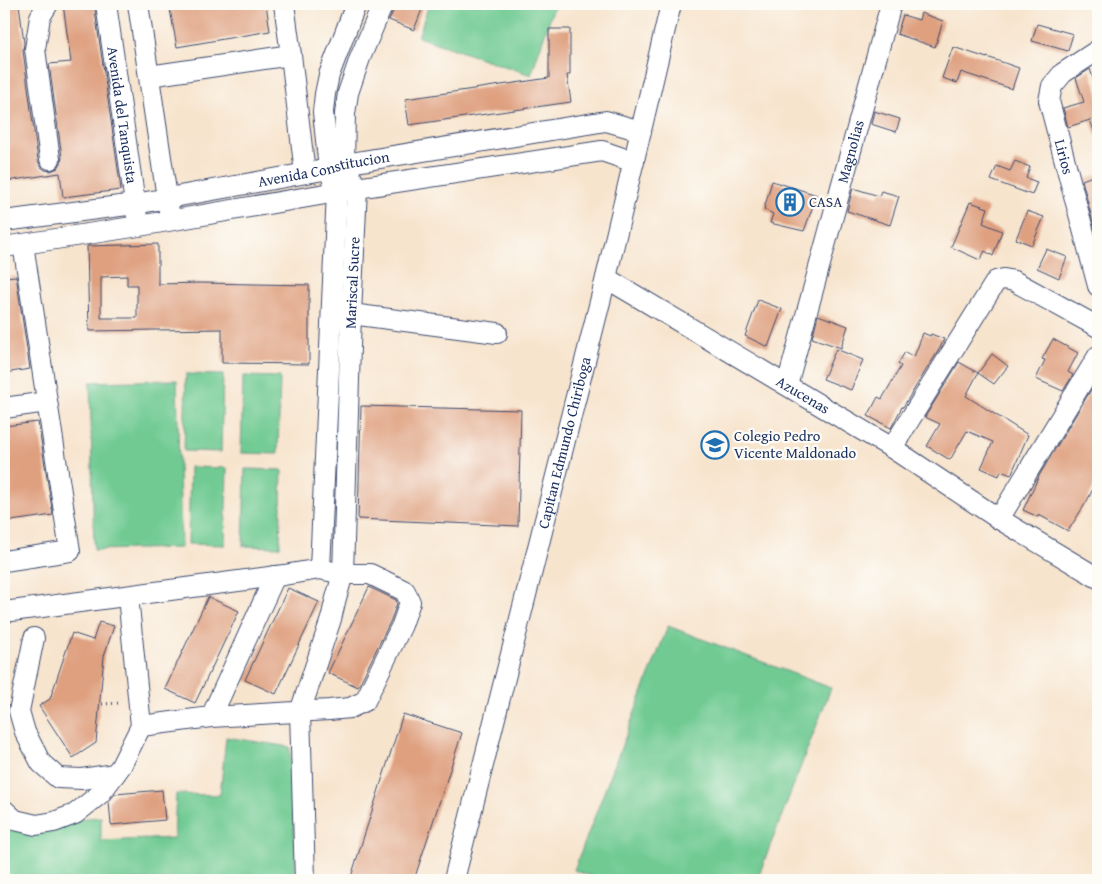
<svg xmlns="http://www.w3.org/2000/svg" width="1102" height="884" viewBox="0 0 1102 884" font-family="'Gentium Book Plus',serif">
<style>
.green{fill:#70ca92;stroke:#467c78}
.building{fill:#dfa080;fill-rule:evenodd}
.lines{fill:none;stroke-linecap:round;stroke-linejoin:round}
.minor-casing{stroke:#3c4a6f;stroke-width:22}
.path{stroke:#3c4a6f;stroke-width:3;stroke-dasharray:1 4;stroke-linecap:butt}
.minor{stroke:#fff;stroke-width:20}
.labels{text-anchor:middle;stroke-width:4.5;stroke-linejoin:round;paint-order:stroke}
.street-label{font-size:15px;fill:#1b2f5e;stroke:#fdfcf7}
.poi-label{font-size:15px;fill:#1b2f5e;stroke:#fdfcf7;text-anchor:start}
</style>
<rect width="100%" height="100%" fill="#fdfcf7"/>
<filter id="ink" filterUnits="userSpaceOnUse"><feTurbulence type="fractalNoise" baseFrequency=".02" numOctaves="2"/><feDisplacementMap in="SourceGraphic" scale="10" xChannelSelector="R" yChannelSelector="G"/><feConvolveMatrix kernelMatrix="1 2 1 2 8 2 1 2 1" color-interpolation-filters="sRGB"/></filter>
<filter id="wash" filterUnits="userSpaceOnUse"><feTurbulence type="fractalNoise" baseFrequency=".0096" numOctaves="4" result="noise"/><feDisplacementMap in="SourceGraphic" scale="20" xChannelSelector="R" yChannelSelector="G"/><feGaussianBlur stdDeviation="1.12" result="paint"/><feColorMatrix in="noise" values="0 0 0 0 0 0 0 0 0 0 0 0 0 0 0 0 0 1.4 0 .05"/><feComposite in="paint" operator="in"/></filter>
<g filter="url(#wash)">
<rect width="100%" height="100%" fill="#f7e4cd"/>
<path class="green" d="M429 4H555L531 75 418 37Z
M186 374 223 375 221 452 184 451Z
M243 376 280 377 278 454 241 453Z
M177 380 181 548 94 550 90 382Z
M190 467 227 468 225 545 188 544Z
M245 469 282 470 280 547 243 546Z
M668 626 831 688 757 880H601L574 870Z
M226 737 290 747 296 874 291 880H4V822L30 836 86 818 101 817V841L174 838 176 794 220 795Z"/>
<g id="blocks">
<path class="building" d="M4 4H19L24 43 23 51 38 161 41 167 45 170 51 171 58 168 61 163 62 157 49 64 71 62 63 4H94L121 190 63 197 60 173 7 181 4 159Z
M169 4H266L270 31 177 47Z
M395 4H424L414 30 389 20 394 9Z
M921 13 943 21 935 47 897 34 903 15 919 20Z
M1037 24 1073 34 1068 51 1032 41Z
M549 29H570V75H567L571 102 409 125 405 99 549 78Z
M953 47 987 58V57L1019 68 1012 89 961 72 957 83 942 78Z
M1090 69 1098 93V136H1096L1090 120 1068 127 1063 108 1084 102 1076 78Z
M874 111 900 119 896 132 871 124Z
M1015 161 1030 167 1026 178 1037 182 1032 195 991 180 997 166 1010 171Z
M1098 174V233L1096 234 1082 180Z
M772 181 817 195 804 231 770 223 773 214 764 209Z
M853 188 879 196 881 191 899 196 890 225 847 211Z
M970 202 988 208 983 223 1002 231 993 256 985 251 980 260 951 247Z
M1027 211 1044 217 1032 245 1016 239Z
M158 244V284L200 283 309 285V364L222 363V329L89 331 87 246ZM127 276V285H137V318H101V277Z
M1046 249 1067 257 1059 278 1037 268Z
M16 276 30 369 4 373V277Z
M758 300 782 309 768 347 745 336Z
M818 315 848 326 841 348 812 338Z
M923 333 930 336 931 334 944 339 940 348 903 407H902L891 428 868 416 878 397 882 399 901 366 898 364 905 352 914 357Z
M1053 339 1078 353 1068 372 1073 375 1063 391 1036 379 1045 360 1042 359Z
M836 349 863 360 851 390 823 379Z
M992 354 1008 366 994 384 978 373Z
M959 362 978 373 966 396 1028 435 1011 475 1001 471 999 476 981 468 993 442 967 431 950 460 927 446 940 424 925 417Z
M1092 388 1098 392V479L1087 501 1068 531 1039 515 1038 517 1023 510 1040 474Z
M361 406 521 410 518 526 358 519Z
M38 422 53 515 4 522V426Z
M369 587 396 600 397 603 391 620 358 687 328 673Z
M288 588 319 602 276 694 245 680Z
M208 597 239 611 195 703 165 689Z
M99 622 114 626 104 656 96 743 73 758 39 706 50 699 72 633 93 640Z
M403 714 462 733 414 880H350Z
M162 790 165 820 111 825 109 801 115 794Z"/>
</g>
</g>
<g filter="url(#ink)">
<use href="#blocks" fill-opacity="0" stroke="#3c4a6f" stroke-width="1"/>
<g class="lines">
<g class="minor-casing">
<g id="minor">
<path d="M48 4 40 17 35 49 50 159"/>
<path id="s1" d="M106 4 137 217"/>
<path d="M138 4 169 211"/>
<path id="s2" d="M1098 50 1063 73 1052 86 1049 101 1098 286"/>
<path d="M291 55 305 173"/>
<path d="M149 76 291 55 284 4"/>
<path id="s3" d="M4 221 135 204 329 169 344 164 606 121 641 131"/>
<path d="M4 247 139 226 337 192 357 188 602 151 634 162"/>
<path id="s4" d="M606 278 892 448 999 519 1098 578"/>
<path d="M338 315 351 314 497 333"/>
<path id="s5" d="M787 385 891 4"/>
<path d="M4 408 47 402"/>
<path d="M892 448 996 281 1004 279 1014 281 1098 327"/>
<path d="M999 519 1098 356"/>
<path d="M4 561 70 551 23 244"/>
<path d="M320 569 337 192 329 169 323 112 325 94 329 75 356 4"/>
<path d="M4 612 284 575 320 569 343 574H370L405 591 410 602 402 625 365 701 350 708 329 710 211 717 141 726"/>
<path d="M34 638 19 711 25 732 41 763 58 778 82 779 115 774"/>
<path d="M211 717 275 576"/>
<path d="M4 810 15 820 36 825 54 822 75 814 100 794 121 766 141 726 128 596"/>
<path id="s6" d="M305 880 300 712 331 619 336 598 343 574 351 314 357 188 344 164 345 114 348 93 360 58 383 4"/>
<path id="s7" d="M454 880 606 278 671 4"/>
</g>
</g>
<path class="path" d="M102 704 120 703"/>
<use href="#minor" class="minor"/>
</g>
</g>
<defs>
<g id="building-ring" transform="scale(1.4375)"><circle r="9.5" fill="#fdfcf7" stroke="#1f6fb2" stroke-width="1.5"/><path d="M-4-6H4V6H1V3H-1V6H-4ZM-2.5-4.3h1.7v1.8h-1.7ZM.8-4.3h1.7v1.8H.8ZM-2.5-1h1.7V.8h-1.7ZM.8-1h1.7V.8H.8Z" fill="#1f6fb2"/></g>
<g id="university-ring" transform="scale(1.4375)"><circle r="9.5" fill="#fdfcf7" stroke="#1f6fb2" stroke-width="1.5"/><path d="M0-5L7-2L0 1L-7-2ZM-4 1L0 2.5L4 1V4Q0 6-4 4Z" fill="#1f6fb2"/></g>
</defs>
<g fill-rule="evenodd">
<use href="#building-ring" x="790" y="202"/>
<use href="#university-ring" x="715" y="445"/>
</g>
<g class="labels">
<g class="street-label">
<text dy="5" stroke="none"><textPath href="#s1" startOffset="112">Avenida del Tanquista</textPath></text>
<text dy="5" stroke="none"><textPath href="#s5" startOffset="242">Magnolias</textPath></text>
<text dy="5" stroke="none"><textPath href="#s2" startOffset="132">Lirios</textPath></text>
<text dy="5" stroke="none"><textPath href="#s3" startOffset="324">Avenida Constitucion</textPath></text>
<text dy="5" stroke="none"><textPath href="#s6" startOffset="604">Mariscal Sucre</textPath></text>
<text dy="5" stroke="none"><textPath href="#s4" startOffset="229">Azucenas</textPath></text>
<text dy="5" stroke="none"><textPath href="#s7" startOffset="451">Capitan Edmundo Chiriboga</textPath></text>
</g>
<g class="poi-label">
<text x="809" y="207">CASA</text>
<text x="734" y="441">Colegio Pedro<tspan x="734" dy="17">Vicente Maldonado</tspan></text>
</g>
</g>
<rect width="1102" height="884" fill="none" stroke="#fdfcf7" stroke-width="20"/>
</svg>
